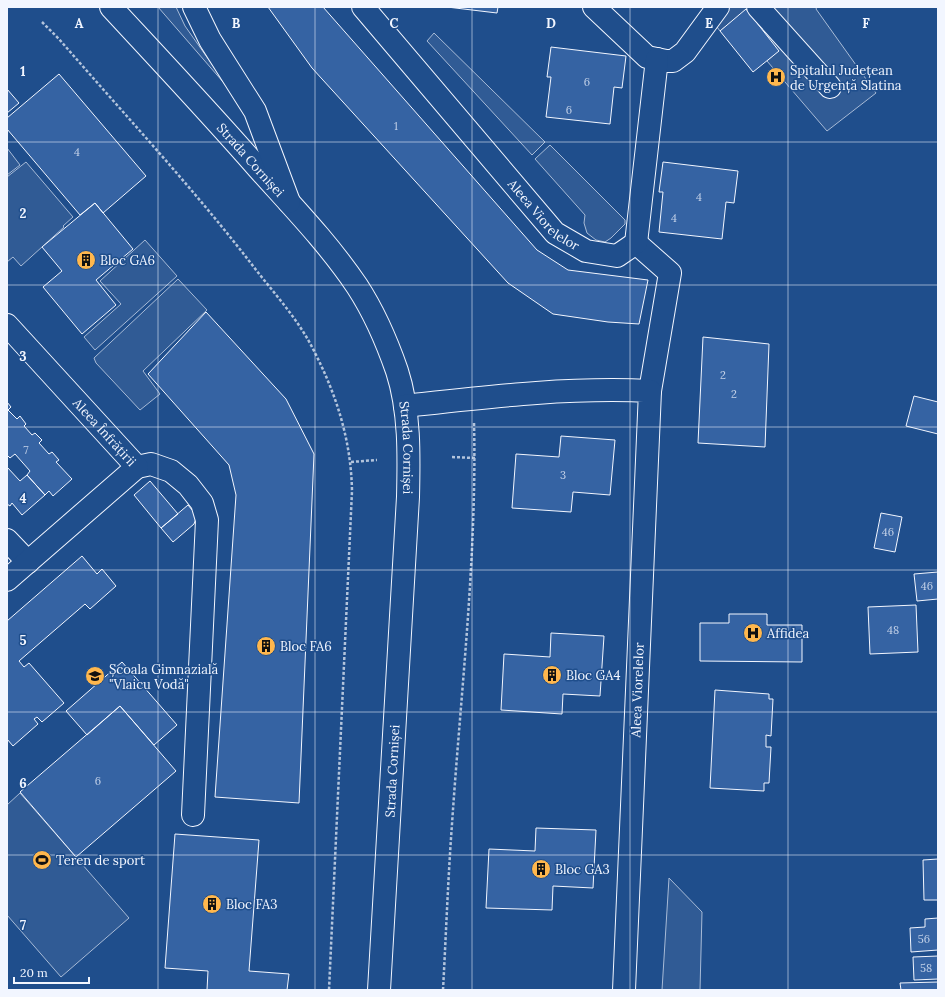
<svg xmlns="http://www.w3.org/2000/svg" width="945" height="997" viewBox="0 0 945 997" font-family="Lora,serif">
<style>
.built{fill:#305b95;stroke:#a8bbd7}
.building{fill:#3563a3;stroke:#f2f6ff}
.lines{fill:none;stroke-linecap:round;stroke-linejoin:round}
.minor-casing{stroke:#f2f6ff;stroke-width:24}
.major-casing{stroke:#f2f6ff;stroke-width:24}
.path{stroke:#b3c4dc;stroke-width:2.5;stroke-dasharray:3 2;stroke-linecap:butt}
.minor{stroke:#1f4e8c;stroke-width:22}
.major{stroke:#1f4e8c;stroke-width:22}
.grid{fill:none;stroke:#f2f6ff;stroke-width:1;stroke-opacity:0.55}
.labels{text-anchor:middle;stroke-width:3;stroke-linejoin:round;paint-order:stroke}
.number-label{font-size:11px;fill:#c3d1e8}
.poi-label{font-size:13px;fill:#f2f6ff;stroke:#1f4e8c;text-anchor:start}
.street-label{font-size:13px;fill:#f2f6ff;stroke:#1f4e8c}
.grid-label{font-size:13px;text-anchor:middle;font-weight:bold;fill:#f2f6ff;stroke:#1f4e8c;stroke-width:3;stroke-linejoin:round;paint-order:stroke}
</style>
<rect width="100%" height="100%" fill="#1f4e8c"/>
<path class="built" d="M158 7H176L185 26 230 90Z
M702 7H817L816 9 876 93 827 131 767 61 778 51 746 10 720 31Z
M434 33 545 142 532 155 427 41Z
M550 145 625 220V224L611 238 605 242 596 240 587 233 584 223 585 215 535 159Z
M7 148 20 165 7 175Z
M26 162 73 217 63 226 64 227 21 266 13 257 7 262V177Z
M145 240 177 276 95 350 84 337 121 304 100 281Z
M178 279 207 310 143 371 160 394 140 410 96 363 94 358Z
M20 793 129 918 61 977 7 915V805Z
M669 878 702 912 700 990H662Z"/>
<path class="building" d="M268 7H323L537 250 568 270 648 280 639 324 608 322 553 314 508 283 312 68Z
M447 7H498L497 13Z
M746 9 779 51 753 72 720 31Z
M551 47 626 56 622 88 614 87 610 124 546 117 551 77H547Z
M59 74 146 176 103 213 95 203 80 215 7 129V118Z
M7 89 19 103 7 113Z
M663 162 738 171 734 203 726 202 722 239 659 232 663 192H659Z
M95 203 133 249 96 280 116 305 82 334 43 287 62 271 42 247Z
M206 312 286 399 314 454 299 803 215 797 236 495 229 465 148 374Z
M703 337 769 344 765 447 698 443Z
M914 396 938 402V434L906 426Z
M7 402 11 407 8 410 17 419 20 416 26 424 24 426 32 435 35 433 42 440 39 443 49 454 52 452 59 460 56 462 72 479 53 496 49 491 45 495 27 475 30 471 15 454 10 458 7 455Z
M561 436 615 440 610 495 573 492 571 512 512 508 516 454 559 457Z
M7 467 20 481 27 475 45 495 22 515 12 503 10 506 7 504Z
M150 481 178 514 161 528 134 495Z
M188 505 197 516 194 524 173 542 161 528Z
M881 513 902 517 895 552 874 548Z
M82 556 97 574 102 569 116 586 90 609 85 604 19 661 24 667 29 663 64 703 42 722 37 717 34 719 38 724 13 746 7 739V621Z
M938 572V599L917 601 914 574Z
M916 605 918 652 870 654 868 607Z
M729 614H767V625H802V662L700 661V623H729Z
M551 633 604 636 600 696 563 694 562 714 501 710 504 654 550 657Z
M122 662 177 725 154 745 120 706 87 735 66 711Z
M715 690 769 694V699H773L771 736 766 735V747H771L769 783H764V791L710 788Z
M120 706 176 771 76 857 20 792Z
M536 828 596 830 593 888 553 886 552 910 486 908 489 849 535 851Z
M175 834 259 840 249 971 289 974 287 990H207L208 971 165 968Z
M938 859V900H924L923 860Z
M938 918V950L911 952 910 928 925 927V919Z
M938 956V979L914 980 913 957Z
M938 982V990H901L900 983Z"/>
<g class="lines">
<g class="minor-casing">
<g id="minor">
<path id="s1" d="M111 7C160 60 210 113 258 168 292 206 328 243 357 286 374 312 387 342 397 371 410 411 409 456 408 497L379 990"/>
<path id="s2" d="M363 7 555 233 586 251 617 256 636 243 670 273 650 391"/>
<path d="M594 7 647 57 666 61H673L685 52 718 7"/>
<path d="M758 7 830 87"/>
<path d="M636 243 657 59"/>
<path id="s3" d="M7 325 137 467"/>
<path d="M405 406C487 397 568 387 650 391L624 990"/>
<path d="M137 467 151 464 171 471 188 485 202 503 207 520 193 815"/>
<path d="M7 540 28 562"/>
<path d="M7 580 137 467"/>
</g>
</g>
<g class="major-casing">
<path id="major" d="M194 7 210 40 255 111 289 202"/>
</g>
<path class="path" d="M42 22 59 39C124 114 193 188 253 266 273 292 297 318 312 347 336 393 351 439 352 491L329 990
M452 457 475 458
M351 462 377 460
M443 990C446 935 448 879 452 824 461 690 477 556 474 422"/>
<use href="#minor" class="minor"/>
<use href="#major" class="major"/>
</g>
<path class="grid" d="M158 7V990M315 7V990M472 7V990M630 7V990M788 7V990M7 142H938M7 285H938M7 427H938M7 570H938M7 712H938M7 855H938"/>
<defs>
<g id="hospital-disc" transform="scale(1)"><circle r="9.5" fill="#ffb74d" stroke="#1f4e8c"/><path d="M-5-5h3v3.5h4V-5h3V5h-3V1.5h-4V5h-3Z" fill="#111"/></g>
<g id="building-disc" transform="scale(1)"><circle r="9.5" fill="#ffb74d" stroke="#1f4e8c"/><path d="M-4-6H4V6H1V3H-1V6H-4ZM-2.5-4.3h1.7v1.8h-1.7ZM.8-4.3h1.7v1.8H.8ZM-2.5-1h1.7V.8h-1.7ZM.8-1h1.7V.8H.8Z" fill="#111"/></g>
<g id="school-disc" transform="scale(1)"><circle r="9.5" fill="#ffb74d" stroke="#1f4e8c"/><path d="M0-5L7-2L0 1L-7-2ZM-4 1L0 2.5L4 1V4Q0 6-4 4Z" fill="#111"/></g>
<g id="stadium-disc" transform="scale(1)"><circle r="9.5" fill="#ffb74d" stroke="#1f4e8c"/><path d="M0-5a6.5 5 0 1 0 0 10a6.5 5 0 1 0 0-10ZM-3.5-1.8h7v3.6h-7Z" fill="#111"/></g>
</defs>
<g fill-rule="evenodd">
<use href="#hospital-disc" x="776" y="77"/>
<use href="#building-disc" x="86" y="260"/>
<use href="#hospital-disc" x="753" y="633"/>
<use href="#building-disc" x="266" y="646"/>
<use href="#building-disc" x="552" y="675"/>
<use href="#school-disc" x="95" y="676"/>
<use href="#stadium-disc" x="42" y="860"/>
<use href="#building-disc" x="541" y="869"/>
<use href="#building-disc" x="212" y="904"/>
</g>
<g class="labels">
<g class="number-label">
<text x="587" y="86">6</text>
<text x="569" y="114">6</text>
<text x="396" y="130">1</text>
<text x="77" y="156">4</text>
<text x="699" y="201">4</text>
<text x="674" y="222">4</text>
<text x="723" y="379">2</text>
<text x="734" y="398">2</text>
<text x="26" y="454">7</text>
<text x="563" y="479">3</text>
<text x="888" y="536">46</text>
<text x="927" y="590">46</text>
<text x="893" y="634">48</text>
<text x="98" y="785">6</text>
<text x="924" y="943">56</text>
<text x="926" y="972">58</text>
</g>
<g class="poi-label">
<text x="790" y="75">Spitalul Județean<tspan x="790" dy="15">de Urgență Slatina</tspan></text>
<text x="100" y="265">Bloc GA6</text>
<text x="767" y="638">Affidea</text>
<text x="280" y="651">Bloc FA6</text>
<text x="109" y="674">Școala Gimnazială<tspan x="109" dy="15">"Vlaicu Vodă"</tspan></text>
<text x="566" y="680">Bloc GA4</text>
<text x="56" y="865">Teren de sport</text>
<text x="555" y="874">Bloc GA3</text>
<text x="226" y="909">Bloc FA3</text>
</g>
<g class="street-label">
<text dy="5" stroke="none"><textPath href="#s1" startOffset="207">Strada Cornișei</textPath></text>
<text dy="5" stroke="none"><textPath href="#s2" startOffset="276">Aleea Viorelelor</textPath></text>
<text dy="5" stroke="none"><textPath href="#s3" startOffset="145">Aleea Înfrățirii</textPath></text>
<text dy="5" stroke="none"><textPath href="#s1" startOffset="544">Strada Cornișei</textPath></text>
<text transform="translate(637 690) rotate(-88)" y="5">Aleea Viorelelor</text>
<text transform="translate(392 771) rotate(-87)" y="5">Strada Cornișei</text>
</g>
</g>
<g class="grid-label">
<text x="79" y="28">A</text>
<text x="236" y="28">B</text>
<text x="394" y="28">C</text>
<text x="551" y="28">D</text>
<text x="709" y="28">E</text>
<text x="866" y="28">F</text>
<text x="23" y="76">1</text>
<text x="23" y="218">2</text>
<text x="23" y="361">3</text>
<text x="23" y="503">4</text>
<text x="23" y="645">5</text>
<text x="23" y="788">6</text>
<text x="23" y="930">7</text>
</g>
<rect width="945" height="997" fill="none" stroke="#f2f6ff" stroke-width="16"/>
<path d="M14 977v6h75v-6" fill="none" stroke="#f2f6ff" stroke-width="2"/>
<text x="20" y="977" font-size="12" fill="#f2f6ff" stroke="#1f4e8c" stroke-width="3" paint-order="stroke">20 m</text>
</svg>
